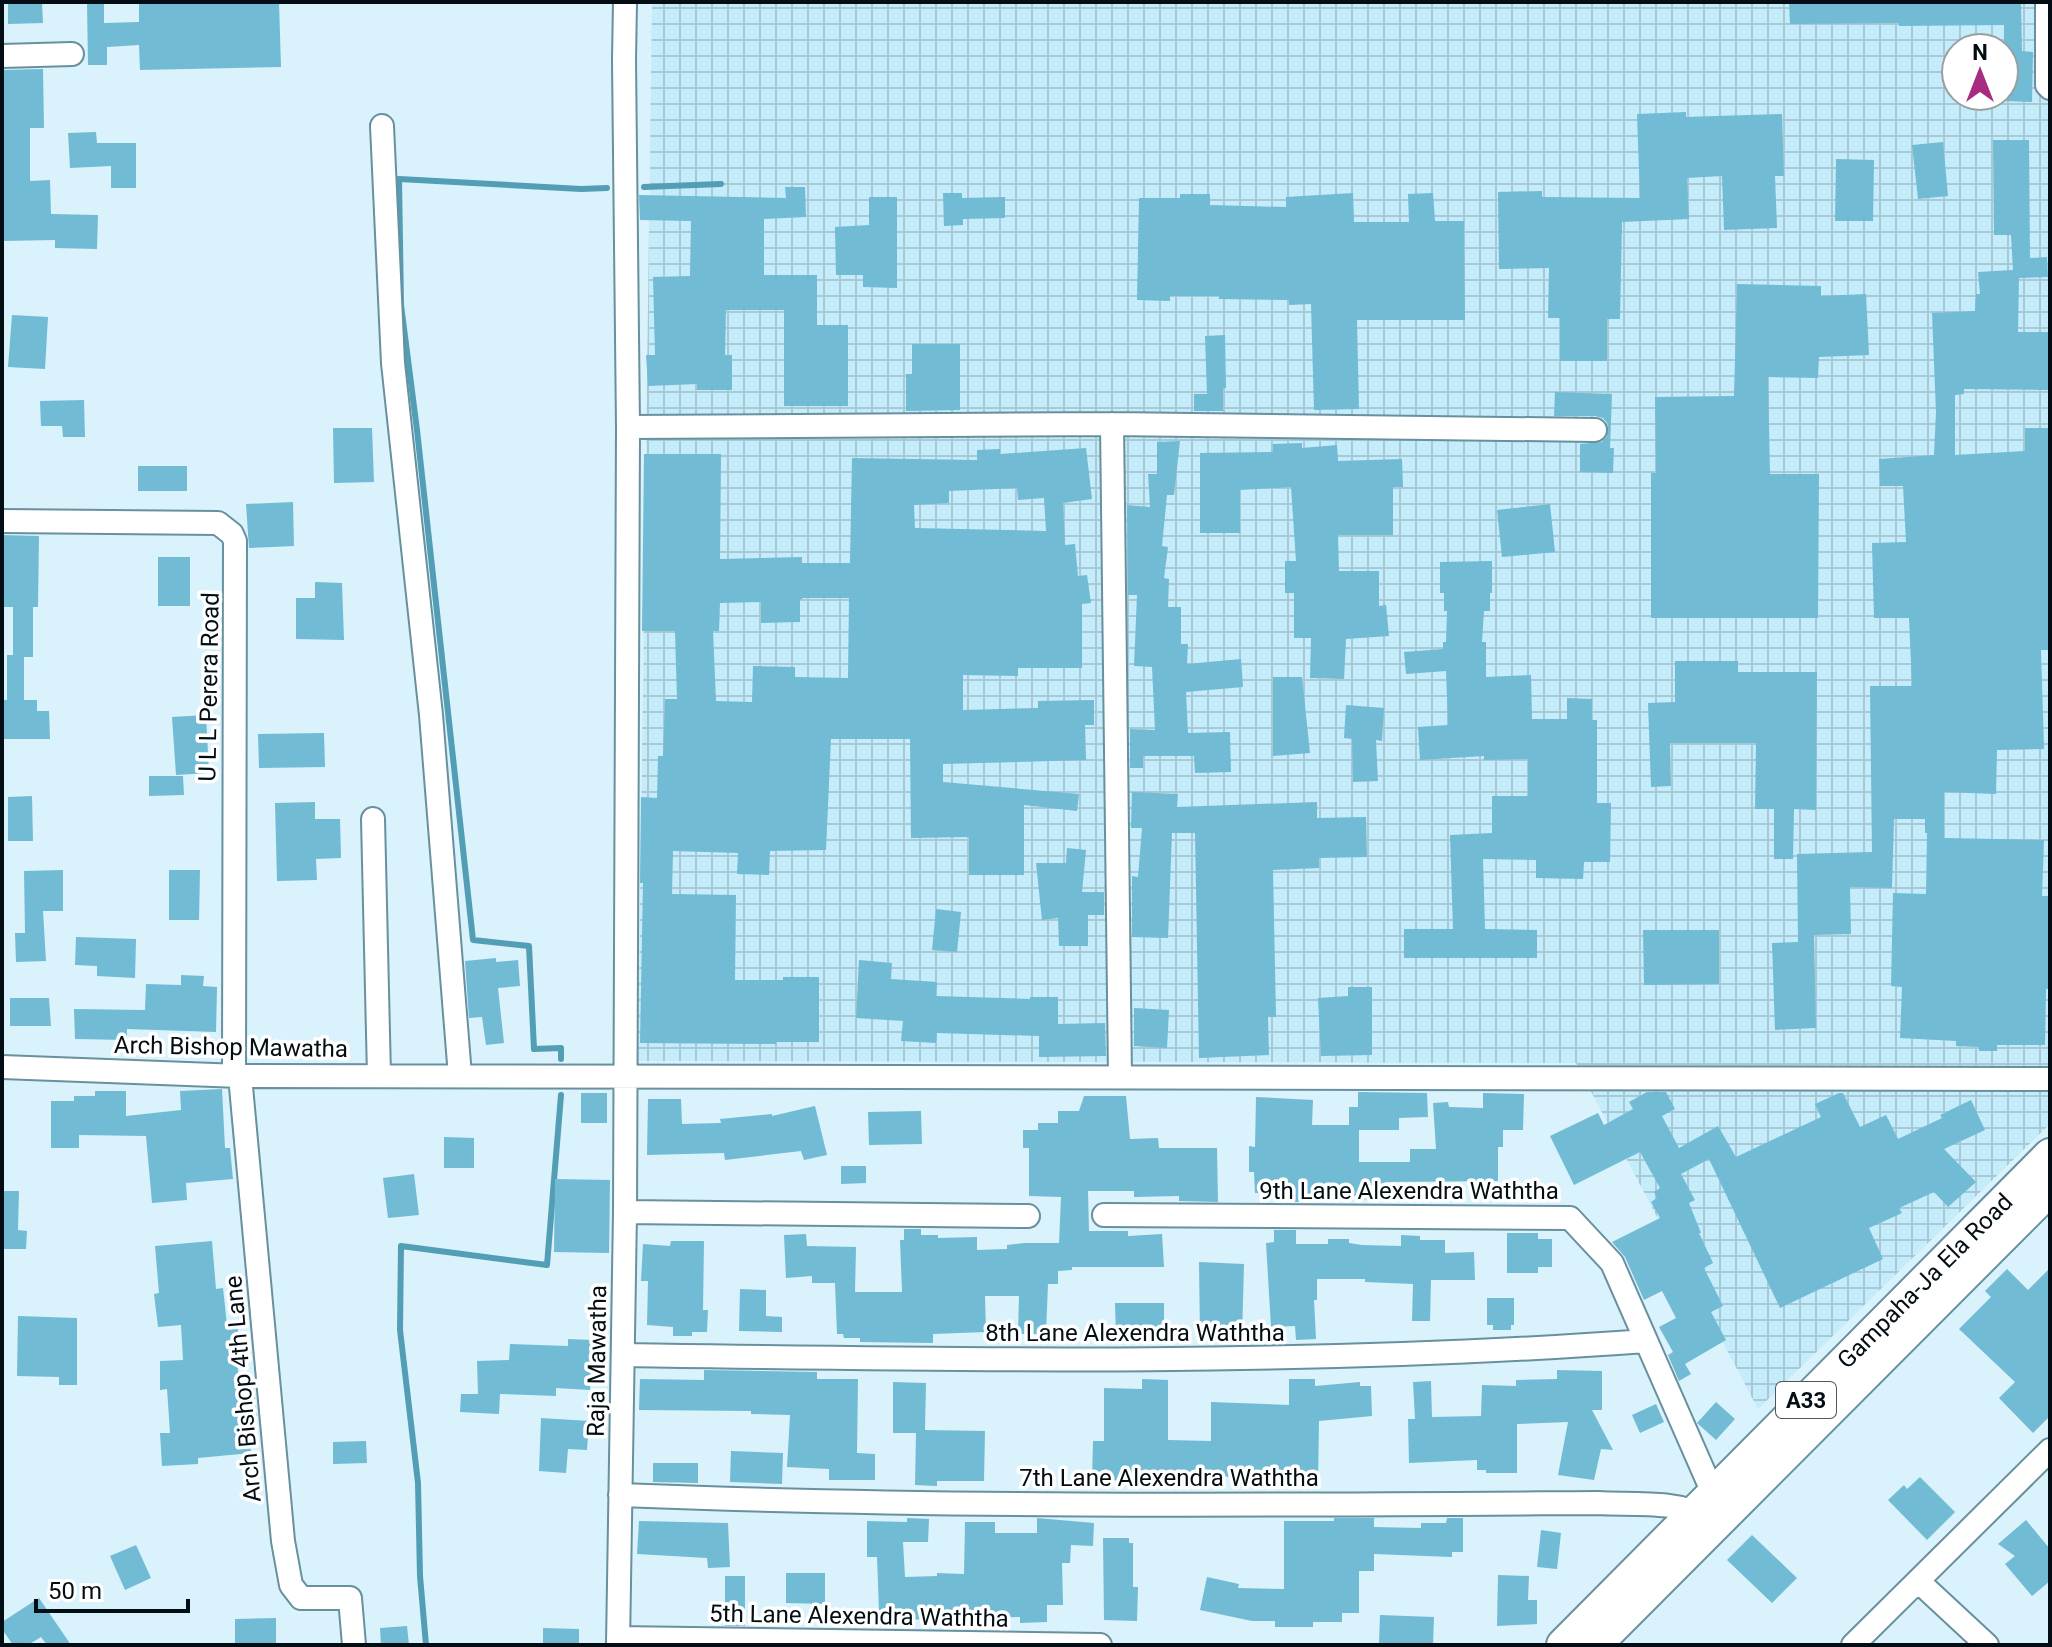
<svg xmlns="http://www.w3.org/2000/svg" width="2052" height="1647" viewBox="0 0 2052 1647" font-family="Roboto,sans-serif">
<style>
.industrial{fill:url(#industrial-grid);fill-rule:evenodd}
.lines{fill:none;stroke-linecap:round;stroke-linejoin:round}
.stream{stroke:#539db5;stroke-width:6}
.building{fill:#71bbd4;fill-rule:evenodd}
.minor-casing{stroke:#68909e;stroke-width:26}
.highway-casing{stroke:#68909e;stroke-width:36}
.minor{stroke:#fff;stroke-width:22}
.highway{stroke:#fff;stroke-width:32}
.labels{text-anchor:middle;stroke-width:7;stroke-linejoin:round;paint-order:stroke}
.shield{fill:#fff;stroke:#4e565a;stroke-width:2}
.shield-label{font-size:22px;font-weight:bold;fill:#020e13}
.street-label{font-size:24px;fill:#020e13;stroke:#fff}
</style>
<defs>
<pattern id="industrial-grid" width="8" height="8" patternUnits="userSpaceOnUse" patternTransform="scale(2)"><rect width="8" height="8" fill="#c4ecfb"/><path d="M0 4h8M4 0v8" fill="none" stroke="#a7c9d6"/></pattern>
</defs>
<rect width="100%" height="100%" fill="#d9f2fc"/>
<path class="industrial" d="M652 2H2050V1124L1758 1409 1576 1063 638 1061ZM1956 48H2004V96H1956Z"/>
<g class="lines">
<path class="stream" d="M644 187 721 184
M561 1059V1048L534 1049 529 946 473 940 417 430 401 305 399 179 581 189 607 188
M426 1645 420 1576 418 1483 400 1330 401 1246 547 1265 561 1095"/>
</g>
<path class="building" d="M8 2H42L43 23 8 24Z
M87 2H104V23L139 22V2H279L281 67 140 70 139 45 107 47V65H88Z
M1789 2H2021L2022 51 2033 52 2032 102 2004 101V25L1899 26V23L1790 24Z
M43 69 44 128H30V181L50 180 51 214 98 215 97 249 55 248V240L2 241V70Z
M1686 112V117L1782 114 1784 176H1775L1777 228 1724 230 1722 176 1687 178 1689 219 1622 222 1620 319H1607V361H1560V318H1548L1549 268 1499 269 1498 192 1542 191V197L1640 198 1637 114Z
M96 132 97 143H136V188H111V166L70 168 68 133Z
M1993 140H2029L2030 258 2047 257 2048 277 2019 278 2018 332H2050V390L1964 389V394L1955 395V455L2025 451V428H2050V650H2041L2044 749 1997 750 1996 794 1944 792V838L2044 840 2042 896H2050V989H2046L2045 1045H1997V1051H1979V1047L1956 1046V1041L1900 1038 1902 987 1891 986 1893 893 1926 894 1927 833H1925V819H1894L1892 888 1850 887 1851 934 1814 935 1816 1028 1775 1030 1772 943 1798 942 1797 854 1872 852 1870 686H1912L1909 618H1874L1872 543 1906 542 1903 486H1880L1879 459 1934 455 1936 412 1932 313 1975 311 1976 294H1980L1978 272 2013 270 2011 235H1994Z
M1943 142 1948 196 1918 199 1912 145Z
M1836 159 1874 160 1873 221H1835Z
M785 187H805L806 217 764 219V275H817V325H848V406H784V310H726L725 355H732V390H697V384L648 386 646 355H655L653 277 690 276 691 221 640 220 639 195 786 198Z
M943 193H962V198L1005 197V218L963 219V225L944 226Z
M1353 193 1354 222H1409L1408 194 1433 193 1435 221H1464L1465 320H1357L1359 409 1314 410 1311 304 1289 305V300L1219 299V296H1170V301L1137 300 1139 198H1180V194H1210V205L1286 207V197Z
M869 197H897V288L863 287V275H836L835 227 869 225Z
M1737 284 1821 286V296L1866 294 1869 355 1819 357 1818 378 1768 377 1770 474H1819L1818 618H1651V473H1656L1655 397 1734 396Z
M12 315 48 317 45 369 8 367Z
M1225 335 1226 388H1223V411H1194V394H1207L1205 336Z
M912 344H960V410L906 411V374H912Z
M1555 392 1612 394 1610 448H1614L1613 473 1580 472V444L1602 442 1607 436 1608 424 1603 418 1595 416H1554Z
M84 400 85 437H63L62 426H41L40 401Z
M333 428H372L374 482 334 483Z
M1180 441 1174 495H1167L1162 546 1168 547 1164 578 1169 579 1168 607H1181V644H1188L1187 664 1241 659 1243 687 1186 692 1188 733 1230 732 1231 772 1195 773 1194 756H1143V768H1130V729L1155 730 1152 667 1134 666 1137 595H1128L1127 505 1150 507 1148 474H1157V442Z
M1302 443V448L1337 445 1338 461 1402 459 1403 487H1393V535H1338L1339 571H1379V606L1386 605 1389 636 1346 639 1344 679 1310 678 1311 638H1294V593H1285V561H1296L1291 487 1240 490V533H1200V453L1273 452V444Z
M1086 448 1092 499 1063 503 1065 545 1075 544 1078 576 1087 575 1091 603 1082 604V668H1018V676L963 675V710L1038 708V701L1094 700V725H1085L1086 760 943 764V782L1079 794 1077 811 1024 805V875H969V837L911 838 910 739H831L826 850 770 851 769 875 737 874 738 853 673 851 672 894 736 895 735 980H783V977H819V1042H776V1044L640 1043 643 883H640L641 797 657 798 658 756H663L665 699H677L675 631H642L644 454H721L720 559 802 557V563H850L852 458 977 460V450L1000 449V454ZM1017 488 1018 500 1044 498 1046 531 915 528 914 505 949 503V491ZM803 598H849L848 678 795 677V667L753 666 752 702 716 701 713 631H719L720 603 761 602V623L800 622V600Z
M138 466H187V491H138Z
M293 502 294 546 249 548 246 504Z
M1550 504 1555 552 1502 557 1497 510Z
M2 535 39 536 38 607H33V657H24V700H37V711H49L50 739H4L3 700H7V655H13V607H2Z
M158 557H190V606H158Z
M1492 561V593H1490V611H1484L1482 642H1486V677L1531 675 1532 719H1567V698L1592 699V720H1597V803H1611L1610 862H1584L1583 879 1536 878V860L1483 859 1485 929 1537 930V958H1404V929H1453L1450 835 1492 833V796H1528V759L1484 760V756L1420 760 1418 727 1448 725 1446 671 1406 674 1404 652 1443 649V642H1446L1447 611H1444V593H1440V562Z
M315 582 342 583 344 640 296 639V598H315Z
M1675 661H1738V672H1817L1816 810 1794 809 1793 859H1774V809H1755L1756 743H1670L1671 786 1651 787 1648 703 1675 702Z
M1273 677H1302L1310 753 1273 756Z
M1346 705 1384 708 1382 741 1376 740 1378 781 1353 782 1352 739 1344 738Z
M206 715 209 773 176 775 172 717Z
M324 733 325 767 259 768 258 734Z
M149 776H183L184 795 149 796Z
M1132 792 1178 794 1177 807 1317 802V818L1366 817 1367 857 1319 858V868L1273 870 1276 1017H1268L1269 1055 1199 1058 1195 833H1172L1168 938 1132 937V876L1138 877 1142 828H1131Z
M32 796 33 841H8V797Z
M315 802V819H340L341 858 316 859 317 880 277 881 275 803Z
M1067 848 1086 850 1082 892H1104V915H1088V946H1059L1058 918 1042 920 1036 863H1066Z
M63 870V911H43L46 961 16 962 15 933H25L24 871Z
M169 870H200L199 920H169Z
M936 909 961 912 957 952 932 950Z
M1643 930H1719V984L1644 985Z
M76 937 136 939 135 978 97 976V966L75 965Z
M496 958V962L518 960 520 986 498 988 504 1043 486 1045 482 1017 469 1018 465 961Z
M859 960 892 963 891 979 937 982 936 996 1030 999V997H1058V1024L1105 1023 1106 1056 1039 1057V1036L937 1033 936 1043 901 1041 903 1021 856 1018Z
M181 975 204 976 203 986 217 987 216 1032 127 1029V1040L75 1039 74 1009 145 1010 146 984 181 985Z
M1348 987H1372V1055L1321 1056 1318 998 1348 996Z
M10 998H49L51 1026H10Z
M1134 1008 1169 1010 1167 1048 1134 1046Z
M222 1089 225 1148H230L233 1179 186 1183 187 1200 152 1203 146 1136 79 1135V1148H51V1101H74V1096H95V1091H126V1116L181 1110 180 1091Z
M1358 1092 1427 1093 1428 1117 1399 1118V1130H1359V1162H1410V1149H1436L1433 1103 1448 1102 1449 1107 1483 1108V1093L1524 1094 1523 1130H1503V1147H1498V1181L1386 1182V1200L1358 1199V1196L1317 1197V1202H1290V1192L1255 1193 1254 1172H1249V1146L1255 1147 1256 1097 1313 1100 1312 1125H1349V1107H1358Z
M1647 1092H1666L1675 1109 1662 1116 1679 1148 1718 1126 1736 1157 1821 1117 1815 1104 1839 1093H1843L1860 1127 1886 1115 1898 1139 1942 1118 1940 1115 1971 1100 1985 1130 1944 1149 1976 1182 1948 1207 1934 1192 1899 1208 1902 1213 1869 1228 1883 1259 1780 1308 1709 1159 1681 1174 1695 1200 1689 1203 1701 1233H1699L1713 1263 1704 1268 1723 1306 1711 1312 1726 1340 1685 1364 1691 1374 1679 1381 1668 1355 1673 1352 1659 1327 1676 1318 1662 1291 1644 1300 1625 1257 1612 1242 1660 1218 1651 1202 1657 1198 1654 1192 1660 1188 1640 1152 1574 1185 1550 1136 1598 1113 1604 1125 1633 1109 1629 1102Z
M581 1093H607V1123H581Z
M1084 1096H1126L1130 1139 1158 1138 1159 1148H1217L1218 1202 1179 1201V1196L1134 1197V1191H1088L1089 1231H1128V1236L1162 1234 1164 1267H1072V1270L1058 1271V1284H1048L1046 1334H1018L1019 1296H985L986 1332 933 1334V1343L860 1342V1338H844L843 1334H837L835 1283H812V1276L786 1278 784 1235 806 1234 807 1246 856 1247 855 1292H902L900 1240H904V1229H921V1235H938V1238L977 1237V1250L1007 1249V1245L1024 1243H1059L1061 1197 1029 1196V1148H1023V1130H1038V1123H1058V1111H1079Z
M648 1099H681L682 1124 721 1123 720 1119 772 1114V1116L815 1106 827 1155 804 1160 801 1151 725 1160 724 1153 647 1155Z
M921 1111 922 1144 869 1145 868 1112Z
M444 1137 474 1138V1168H444Z
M841 1166H866V1183L841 1184Z
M414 1174 419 1215 388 1218 383 1178Z
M555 1179 610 1180 609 1253 554 1252Z
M2 1191H19L18 1230 27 1231 26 1249H2Z
M1274 1230H1296V1244H1328V1239H1349V1243L1362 1245 1401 1246V1235L1420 1236V1240H1445V1253L1474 1252 1475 1280H1431L1430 1321H1412L1413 1284 1365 1282V1279H1317V1300H1314L1316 1339 1296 1340 1295 1326 1271 1327 1266 1243 1274 1242Z
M1507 1233H1538V1239H1552V1267H1538V1273H1507Z
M212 1241 216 1289 223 1288 227 1325 238 1324V1389L254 1387 257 1422H248L251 1453 198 1458V1464L162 1466 160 1433H170L167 1389 160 1390V1361L183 1360 181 1325 158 1327 154 1294 159 1293 155 1246Z
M671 1241H704L703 1310H708L707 1332H692V1336H673V1327L647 1325 648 1281H641L643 1244 670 1246Z
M1199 1262 1244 1264 1242 1337 1200 1336Z
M2050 1268V1416L2033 1433 1999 1398 2015 1382 1959 1329 1991 1297 1985 1291 2007 1269 2028 1290Z
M740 1289 766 1290V1316L782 1317V1332L739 1331Z
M1487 1298H1514V1325H1511V1330H1493V1325H1487Z
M1115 1303H1164V1329H1150V1335L1116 1336Z
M18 1316 77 1318V1385H59V1377L17 1376Z
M568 1339 592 1340 590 1390 556 1388V1396L500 1394 499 1414 460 1412 461 1394H478L477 1361 509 1360 510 1344 568 1346Z
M704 1370 817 1372V1379H858L857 1453 875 1454V1480H829V1469L787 1467 790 1415 751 1414V1411L639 1410 640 1379 704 1380Z
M1557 1370 1602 1371V1410H1592L1613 1450 1601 1449 1594 1480 1558 1475 1568 1422 1517 1424V1473H1486V1470H1477V1460L1409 1463 1408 1419H1415L1413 1382 1431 1381 1432 1417 1481 1416 1482 1385 1516 1386V1380L1557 1379Z
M1142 1379 1168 1380V1440L1211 1441V1402L1289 1405V1379H1315V1386L1360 1382V1386H1371L1372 1416 1319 1421 1318 1484 1243 1483V1477L1201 1476 1162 1478V1481L1092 1480 1093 1441H1104V1388L1142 1389Z
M893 1382 926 1383 925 1430 985 1431 984 1481H937V1486L915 1485 916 1433H893Z
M1716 1402 1735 1419 1716 1440 1697 1423Z
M1656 1404 1664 1422 1640 1433 1632 1415Z
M541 1418 589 1421 587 1450 568 1449 566 1473 539 1471Z
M366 1441 367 1463 333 1464V1442Z
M731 1451 783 1453 782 1484 730 1482Z
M653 1463H698V1483L653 1482Z
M1920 1477 1955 1512 1927 1540 1888 1500 1904 1485 1907 1489Z
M907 1518 929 1519 928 1542H903L905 1577 937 1576V1573L964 1574 965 1522H995V1533H1037V1518L1094 1523 1093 1546 1071 1545 1070 1563H1062L1063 1605H1047V1622L1020 1623V1617L985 1618 984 1615 929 1614V1619L904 1620V1611L879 1612 877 1557H867V1521L907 1522Z
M1334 1518H1374V1527L1421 1528V1523H1446L1447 1518H1463V1552H1452V1557L1374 1554V1571H1359V1613H1342V1622H1313V1627H1275V1621H1252L1200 1610 1207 1577 1239 1584 1238 1588 1284 1589V1521H1334Z
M2026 1520 2050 1549V1581L2032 1596 2005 1564 2015 1556 1998 1544Z
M639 1521 728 1523 730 1567 708 1568 707 1558 637 1554Z
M1541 1530 1561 1533 1557 1569 1537 1567Z
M1752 1535 1797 1578 1772 1603 1727 1560Z
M1103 1538H1129V1543H1133V1587H1138L1137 1621 1104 1620Z
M136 1545 151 1578 125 1590 110 1556Z
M786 1573H825V1604L786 1603Z
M1498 1575 1529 1576 1528 1600H1537V1624L1497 1626Z
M725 1576H745V1626H725Z
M39 1598 71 1645H47L41 1637 28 1645H13L2 1629V1622Z
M1380 1615 1434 1617 1433 1645 1379 1643Z
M276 1618V1645H235V1619Z
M407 1626 409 1645H381L380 1628Z
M543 1628 579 1629V1645H543Z"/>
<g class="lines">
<g class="minor-casing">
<path id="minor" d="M2047 2V85L2050 88
M2 56 72 54
M382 126 393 363 431 715 460 1076
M1112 424 1120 1077
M628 427 1112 424 1595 430
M2 521 218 523 232 534 235 541 234 1076
M373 819 379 1076
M2 1067 240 1076 2050 1079
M240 1076 283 1541 291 1585 301 1598H350L354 1645
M625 1212 1028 1216
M1104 1215 1570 1218 1612 1263 1713 1493 1720 1502
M624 1355C964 1360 1306 1366 1646 1341
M620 1495C946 1508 1272 1505 1598 1503 1629 1505 1679 1500 1704 1517
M1918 1581 1987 1645
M618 1638 1100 1645
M618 1645 625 1212 628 427 624 60 625 2
M1853 1645 2050 1450"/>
</g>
<g class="highway-casing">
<path id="highway" d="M1563 1645 2050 1155
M1595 1645 2050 1189"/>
</g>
<use href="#minor" class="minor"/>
<use href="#highway" class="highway"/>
</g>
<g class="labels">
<rect class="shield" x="1776" y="1382" width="60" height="36" rx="6"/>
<g class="shield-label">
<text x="1806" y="1408">A33</text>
</g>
<g class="street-label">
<text transform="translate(209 687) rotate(-89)" y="8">U L L Perera Road</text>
<text transform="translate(231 1047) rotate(1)" y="8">Arch Bishop Mawatha</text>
<text x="1409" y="1199">9th Lane Alexendra Waththa</text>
<text transform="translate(1925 1281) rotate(-45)" y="8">Gampaha-Ja Ela Road</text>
<text x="1135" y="1341">8th Lane Alexendra Waththa</text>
<text transform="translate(597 1361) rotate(-89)" y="8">Raja Mawatha</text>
<text transform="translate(243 1389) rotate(-95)" y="8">Arch Bishop 4th Lane</text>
<text x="1169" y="1486">7th Lane Alexendra Waththa</text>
<text transform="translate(859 1616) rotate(1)" y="8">5th Lane Alexendra Waththa</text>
</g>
</g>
<rect width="2052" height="1647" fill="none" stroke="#020e13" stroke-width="8"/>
<g transform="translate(1980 72)"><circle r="38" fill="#ffffff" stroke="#9a9fa1" stroke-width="2"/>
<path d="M0-6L14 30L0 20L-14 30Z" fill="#a82d81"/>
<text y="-12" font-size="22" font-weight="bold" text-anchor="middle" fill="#020e13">N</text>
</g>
<path d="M36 1599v12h152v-12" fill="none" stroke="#020e13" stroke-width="4"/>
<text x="48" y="1599" font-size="24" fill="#020e13" stroke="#ffffff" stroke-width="6" paint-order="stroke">50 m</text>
</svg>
